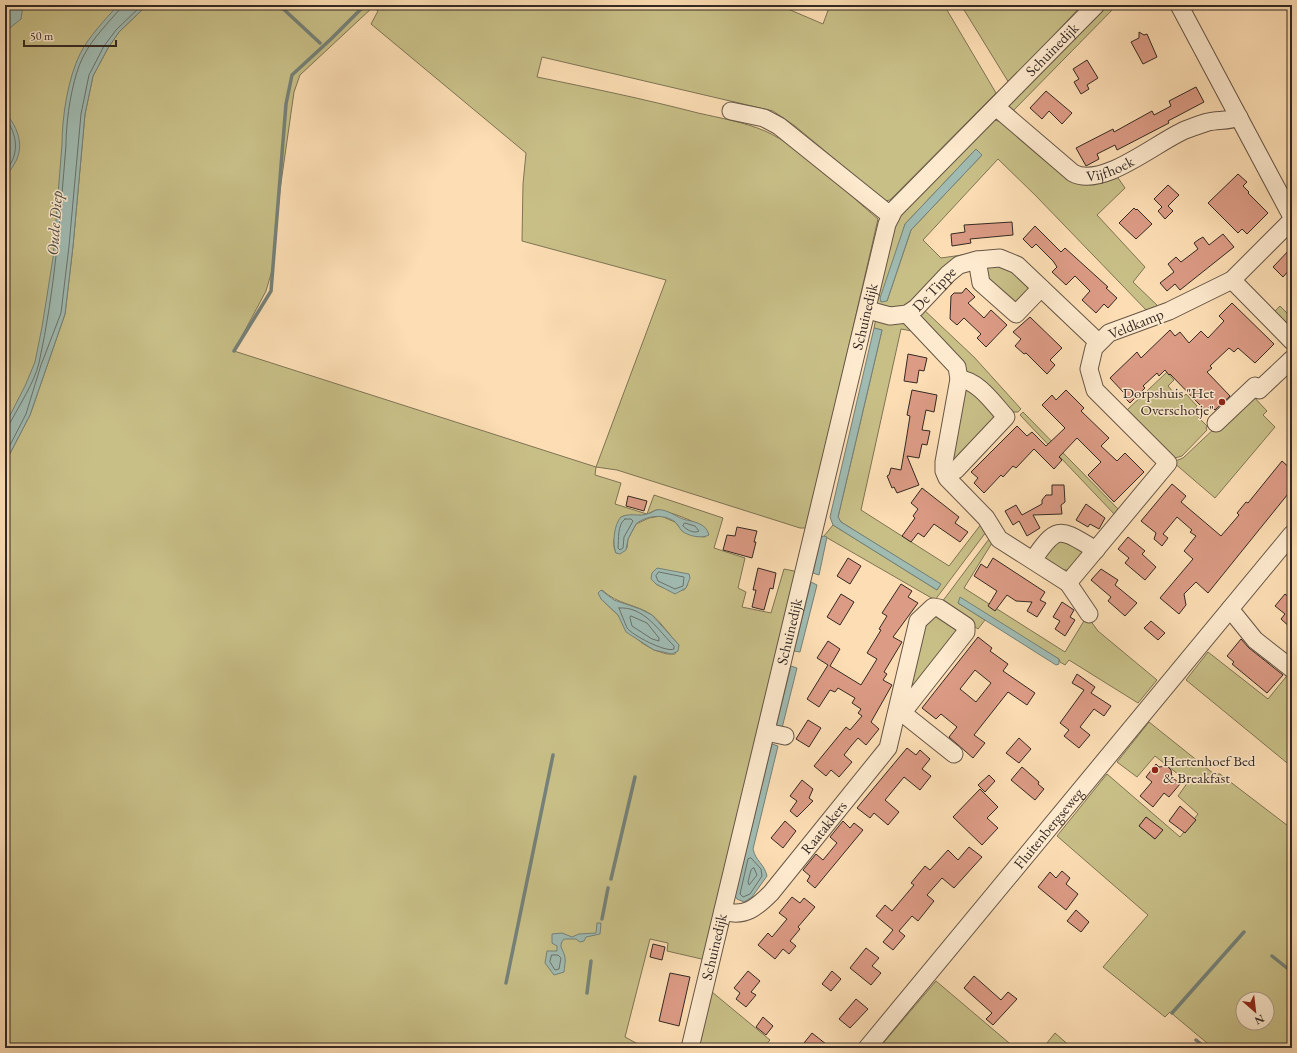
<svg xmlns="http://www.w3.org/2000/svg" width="1297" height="1053" viewBox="0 0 1297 1053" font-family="'EB Garamond',serif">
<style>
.green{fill:#c8bf87;stroke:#7e7455;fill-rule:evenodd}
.water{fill:#a0bbb2;stroke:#758179}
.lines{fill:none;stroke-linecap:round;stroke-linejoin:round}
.shore{stroke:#6a726a;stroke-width:1}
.stream{stroke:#758179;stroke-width:3.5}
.building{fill:#dc9b85;stroke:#342923;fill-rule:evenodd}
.minor-casing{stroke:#665647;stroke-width:19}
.minor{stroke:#feeace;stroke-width:17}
.poi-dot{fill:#8f2418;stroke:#feeace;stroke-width:1.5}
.labels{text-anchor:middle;stroke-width:3;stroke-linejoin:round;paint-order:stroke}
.street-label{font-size:15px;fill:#342923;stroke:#feeace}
.poi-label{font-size:15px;fill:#342923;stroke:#feeace;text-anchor:end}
.water-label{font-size:16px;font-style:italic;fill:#4f4e47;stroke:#feeace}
</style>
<rect width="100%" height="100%" fill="#fddeb4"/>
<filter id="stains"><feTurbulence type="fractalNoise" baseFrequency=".005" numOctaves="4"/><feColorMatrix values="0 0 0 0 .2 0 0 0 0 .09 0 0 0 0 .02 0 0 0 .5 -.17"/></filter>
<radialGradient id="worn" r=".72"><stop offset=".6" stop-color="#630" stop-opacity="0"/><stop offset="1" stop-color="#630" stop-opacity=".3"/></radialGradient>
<path class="green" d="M5 5H134L92 55 56 308 5 451Z
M147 5H789L788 9 823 24 830 5H944L996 93 890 200 885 201 795 126 773 111 542 57 537 77C591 88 644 99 698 113 720 118 744 122 765 131 807 150 843 190 878 219L807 528H800L617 470 596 467 595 475 621 483 615 504 647 514 654 495 723 518 714 548 745 558 738 588 746 592 742 607 771 613 784 569 794 571 799 576 706 960 667 951 668 943 650 939 625 1037 645 1048H5V463L30 415 65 314 73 246 85 114 93 76 108 48 119 32ZM373 7 378 11 371 24 526 153 523 184 522 241 666 280 596 467 234 351 266 291 273 267 280 190 294 92 300 75ZM656 510C667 510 697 522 706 529L705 537 697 536 683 531 675 522 661 516 649 518 636 524 628 539 627 548 616 553C610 541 618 526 623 516H643ZM653 581 688 584 684 590C674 589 660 590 653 581ZM602 590C618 605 636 604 652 615 660 621 671 637 679 645L675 654H667L654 650 642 643 635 637 618 615 601 599Z
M961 5H1082L1009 83Z
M1102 5H1117L1010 114 1008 106Z
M994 120 1003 122 1071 177 1116 175 1125 188 1097 215 1145 267 1133 282 1161 309 1149 313 1036 196 998 159 923 240 941 258 962 255 963 260 911 307 898 312 876 304 894 219ZM976 149 982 155 911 230 887 301 905 224Z
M999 261 1032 284 1018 305 986 281 983 270Z
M1280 306 1292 318V334L1289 331V326L1275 311Z
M922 308 974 357 1021 409 1018 412H1012L972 378 920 324 919 310Z
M876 318 905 324 912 331 901 329 861 510 949 566 982 523 986 532 935 600 824 536 833 525 937 590 940 584 841 522 838 517 882 330 874 328Z
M1167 372 1174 380 1168 386 1180 400 1186 394 1197 406 1192 411 1207 426 1206 428 1207 430 1182 456 1175 458 1127 410Z
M964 386 998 414 956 464 948 457Z
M1251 394 1267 411 1263 415 1275 427 1215 498 1173 462 1183 458Z
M1023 412 1121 512 1117 517 1020 415Z
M989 539 992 543 964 588 1065 652 1087 616 1098 631 1157 680 1138 703 1069 660 1065 665 1060 662 1059 659 958 603 985 620 978 629 943 606 942 602Z
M1052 539 1086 548 1071 570H1056L1041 555Z
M935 612 960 629 909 698 921 624Z
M1208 652 1268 699 1290 672 1292 674V767L1186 680Z
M1149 722 1214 774H1220L1292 829V1048H1213L1170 1012 1165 1017 1103 967 1148 915 1057 836 1107 774 1180 837 1198 814 1178 796 1188 782 1155 756 1137 777 1117 762ZM1146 817 1162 830 1155 839 1139 826ZM1243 999H1267V1023H1243Z
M936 981 1015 1048H879Z
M712 992 770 1040 763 1048H693Z
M1055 1033 1072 1048H1043Z"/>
<path class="water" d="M6 5H23L21 19 5 32Z
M118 5H147L119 32 108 48 93 76 85 114 73 246 65 314 30 415 5 463V425L25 386 35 362 42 327 53 258 62 144C62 117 68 78 80 54 89 36 105 20 118 5Z
M5 112C23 134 26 155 5 176Z
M976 149 982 155 911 230 887 301 881 302 880 298 905 224Z
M874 328 882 330 838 517 841 522 941 584 937 590 833 525 830 517Z
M656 510C665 508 675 516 683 519 692 522 706 522 709 535 702 539 688 536 682 531 679 528 678 524 674 521 663 514 647 515 636 524L628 539 626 550 620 554 616 553C612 544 614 524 621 517 634 511 640 520 656 510Z
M824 536 827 537 819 575 813 573 821 537Z
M657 568 689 574 690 578 686 588 675 594 656 584 651 579 652 573Z
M811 582 817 585 800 652 794 651Z
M601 590 614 600 640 609 652 615 679 645 678 651 672 654 654 650 626 632 618 615 601 599 598 593Z
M960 597 1059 659V664L1056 665 958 603Z
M791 666 797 668 781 732 775 731Z
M772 744 778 746 753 849C756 862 764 863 767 876L752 897 744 902 737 899 735 896Z
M597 923H601L600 934 586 937 584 941 580 942 576 939H564C557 947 564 949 565 958 566 961 564 968 564 972L554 975 545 963 547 951H557V946L552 943V934L562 933 572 937 579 934 596 933Z"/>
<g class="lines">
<path class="shore" d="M5 118C18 134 20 156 5 171
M5 426 10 423C20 404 34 383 39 363 55 290 60 218 66 145 66 120 72 77 84 55 93 38 107 24 120 9L121 5
M5 455 26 414 41 365 61 313 69 246 81 114 89 75 104 46 116 30 142 5
M625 519H631L633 521 624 537 623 548 620 550 618 548C619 539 617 525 625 519Z
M685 523 695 526 699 531C694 534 687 530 683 526Z
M659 572 684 577 683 586 675 589 658 581 656 576Z
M619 608C644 606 659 631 674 646V649C666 653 632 635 627 628 626 625 619 609 619 608Z
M631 616 647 623 659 638V641L652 639 632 626 630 618Z
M751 858 761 869 762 876 750 894 743 897 740 894 748 859Z
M754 868 757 875 749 885 748 882 751 870Z
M552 955H558L561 958 559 969 555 970 550 962Z"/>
<path class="stream" d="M279 5 320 43
M234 351 271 291 286 104 292 75 331 39 361 9
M611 879 635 777
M602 919 608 888
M1272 956 1292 972
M506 983 553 755
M587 993 591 961
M1172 1013 1244 932
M1196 1040 1206 1048"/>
</g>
<path class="building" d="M1139 32 1144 35 1147 34 1157 57 1143 64 1131 42 1139 38Z
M1087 60 1098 78 1087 85 1089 89 1081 94 1074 82 1079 79 1073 69Z
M1196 87 1204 102 1168 121 1169 123 1117 150 1115 145 1097 154 1099 159 1086 166 1076 148 1113 129 1114 132 1152 111 1154 115 1171 106 1169 101Z
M1046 91 1072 113 1062 124 1049 111 1042 119 1030 108Z
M1238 174 1247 182 1243 186 1249 192 1248 193 1268 213 1247 234 1242 229 1238 233 1208 203Z
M1168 185 1179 195 1168 206 1173 211 1165 219 1158 211 1162 207 1154 199Z
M1134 208 1136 210 1137 209 1152 224 1136 239 1119 223Z
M1012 222 1013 235 970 239 971 243 952 246 951 234 965 232 964 225Z
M1035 226 1061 252 1065 248 1108 287 1106 288 1117 298 1108 308 1104 304 1096 313 1082 300 1090 291 1075 276 1066 285 1052 272 1057 267 1053 261 1036 244 1032 248 1023 239Z
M1223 234 1234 247 1180 290 1175 284 1167 291 1160 283 1174 272 1168 264 1176 257 1181 262 1198 249 1194 243 1198 240 1203 237 1209 245Z
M1292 247V267L1283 277 1273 267Z
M966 288 975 297 968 303 984 318 991 310 1007 325 986 347 977 338 981 334 964 318 957 325 950 319 951 296 954 293H962Z
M1232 303 1274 344 1255 363 1238 348 1234 352 1229 348 1210 366 1212 368 1207 372 1230 396 1215 410 1210 406 1206 410 1199 404 1170 374 1169 375 1165 370 1159 376 1157 373 1143 386 1145 388 1130 403 1123 396 1125 394 1110 378 1137 352 1141 358 1170 330 1175 336 1180 332 1189 343 1201 331 1208 338 1224 321 1219 316Z
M1030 317 1062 348 1050 360 1055 365 1047 374 1026 353 1024 354 1015 346 1021 339 1013 332Z
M908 354 927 358 924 371 919 370 917 383 904 381Z
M912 390 937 395 934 412 926 410 922 430 930 431 927 445 922 444 919 458 907 456 919 485 897 493 894 487 892 488 887 476 889 475 891 468 901 470 906 441 910 416 907 415Z
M1066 390 1084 408 1081 411 1109 438 1101 446 1117 461 1125 453 1144 472 1114 502 1088 475 1101 462 1077 438 1059 457 1062 460 1054 469 1034 449 1016 468 1013 466 1003 477 1001 475 984 493 974 483 978 478 971 472 1017 426 1027 436 1032 432 1046 446 1065 428 1042 405 1052 395 1056 400Z
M1282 461 1292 470V489L1208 593 1196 582 1184 594 1186 605 1179 614 1160 598 1193 559 1184 551 1196 536 1190 532 1192 530 1177 517 1163 534 1168 538 1162 546 1154 539 1156 533 1141 521 1172 484 1186 496 1181 502 1221 536 1239 515 1237 513 1246 502 1248 503Z
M1052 485H1064L1065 502 1061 505 1062 514 1033 515 1040 528 1027 536 1019 521 1013 525 1005 511 1016 505 1022 515 1042 504V500L1046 495H1052Z
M922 488 959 517 955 523 968 532 960 542 934 524 924 537 918 533 911 542 902 536 915 518 913 516 918 509 911 503Z
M628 496 647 501 644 511 626 506Z
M1086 504 1105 518 1099 529 1090 524 1088 527 1076 520Z
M737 527 757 531 754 542H756L752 558 723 550 727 535 735 536Z
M1128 537 1145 551 1142 554 1156 567 1145 580 1125 563 1129 558 1118 549Z
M848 558 861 566 850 584 837 576Z
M993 558 1045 592 1040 600 1046 603 1037 617 1027 611 1032 602 1016 601 1007 595 995 611 988 606 997 591 974 576 981 564 987 568Z
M758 568 776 573 773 589 770 588 764 610 752 607 756 590H753Z
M1101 569 1118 580 1115 585 1137 603 1125 616 1108 601 1111 597 1091 580Z
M901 584 912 591 908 597 918 603 893 637 902 642 884 672 887 674 883 680 892 685 871 722 879 729 866 745 858 738 851 746 844 755 852 762 839 777 831 770 826 776 814 766 846 727 850 730 862 716 858 713 861 709 852 703 855 698 838 688 835 692 830 690 819 707 807 699 828 665 817 658 828 641 840 649 830 666 861 685 877 659 867 653 881 630 879 629 887 616 882 613Z
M841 594 854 602 840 625 827 617Z
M1285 594 1292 600V629L1281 619 1285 614 1275 606Z
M1062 602 1074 610 1070 617 1075 620 1065 636 1055 629 1060 621 1053 617Z
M1151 621 1165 633 1158 640 1144 628Z
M978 637 992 648 990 651 1008 664 1003 671 1035 693 1027 705 1008 692 974 735 985 743 973 758 949 737 957 727 941 714 936 719 922 708ZM975 670 991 683 976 702 960 689Z
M1241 639 1249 648 1283 675 1267 693 1232 664 1234 662 1227 656Z
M1077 674 1095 687 1091 693 1111 706 1104 716 1094 709 1080 727 1090 735 1079 748 1064 736 1069 730 1060 723 1084 690 1072 683Z
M808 720 821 728 809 747 796 739Z
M1019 738 1031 749 1019 763 1006 753Z
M907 748 916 755 920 750 930 759 922 769 931 776 920 790 904 777 885 800 899 812 888 825 874 813 870 818 857 808Z
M1156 764 1159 767 1167 766 1171 770 1172 777 1180 784 1169 797 1164 793 1153 807 1140 796 1152 782 1146 777Z
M1022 767 1039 782 1038 784 1044 789 1035 800 1011 780Z
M989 775 995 781 985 792 978 785Z
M802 780 813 789 809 798 813 801 797 817 790 811 797 801 790 796Z
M980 789 998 807 987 818 998 828 982 845 953 817Z
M1180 806 1196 820 1185 833 1169 821Z
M1146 817 1163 830 1155 839 1139 826Z
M785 821 796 831 783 848 771 838Z
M843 821 850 828 854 823 863 830 815 888 807 881 810 876 803 870 816 854 823 860 837 843 830 837Z
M969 847 982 857 954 888 942 878 927 895 934 901 918 921 912 916 899 931 905 936 893 950 883 942 893 930 876 916 885 905 892 911 914 885 911 883 925 866 930 870 948 850 958 860Z
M1062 871 1070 878 1066 884 1078 894 1066 910 1038 887 1050 872 1056 878Z
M792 897 800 903 804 898 815 907 798 927 800 929 790 941 796 946 789 954 783 949 775 959 758 945 768 933 772 937 787 919 779 913Z
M1076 910 1089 922 1081 932 1067 921Z
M653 944 665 947 662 960 650 957Z
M866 948 879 958 872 966 881 973 871 985 850 968Z
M748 971 760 981 751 992 756 995 746 1007 736 999 740 993 734 988Z
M832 971 841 979 831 991 822 984Z
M670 973 690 977 679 1026 659 1021Z
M974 976 1001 1000 1008 992 1017 999 993 1025 986 1019 992 1013 964 988Z
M856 999 868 1009 850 1028 839 1019Z
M763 1017 773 1026 766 1035 756 1027Z
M812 1033 831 1048H800Z"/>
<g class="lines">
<g class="minor-casing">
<g id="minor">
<path d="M1179 5 1292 217"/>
<path id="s1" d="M996 107 1073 173C1102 189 1157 142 1185 130 1193 127 1201 124 1208 122 1218 120 1230 121 1239 117"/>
<path d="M731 111 764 118 779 126 891 216"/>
<path d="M977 260 981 283 1016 314 1041 288"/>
<path d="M1232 280 1292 341"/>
<path id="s2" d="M868 310 890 316 907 314 916 308 948 274 959 265 977 260 1000 258 1017 265 1098 342"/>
<path d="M907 314 957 367 959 379 944 462V471L947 478 986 518 999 539 1068 583 1089 614"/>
<path d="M1216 423 1255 386 1259 390 1292 359"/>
<path d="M946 475 956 470 1006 417C994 404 978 380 959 379"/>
<path d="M1033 560C1058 523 1060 529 1096 550"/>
<path d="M1068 583 1168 463 1095 390 1089 369 1094 348 1109 333 1169 311 1232 280 1292 220"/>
<path d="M1230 609 1255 640 1292 669"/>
<path d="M903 709 905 715 954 754"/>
<path d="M766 732 785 736"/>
<path id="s3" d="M723 911C745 918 757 907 771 893L888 748 918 621 933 607 939 608 966 626V632L907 707 897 710"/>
<path id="s4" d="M690 1048 887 224 894 210 1096 5"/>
<path id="s5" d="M867 1048 1292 534"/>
</g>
</g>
<use href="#minor" class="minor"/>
</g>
<g class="poi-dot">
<circle cx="1222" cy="402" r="4"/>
<circle cx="1155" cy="770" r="4"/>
</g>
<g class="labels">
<g class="street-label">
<text dy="5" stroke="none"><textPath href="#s4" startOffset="1088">Schuinedijk</textPath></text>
<text dy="5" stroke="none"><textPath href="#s1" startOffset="140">Vijfhoek</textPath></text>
<text dy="5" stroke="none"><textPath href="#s2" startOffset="77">De Tippe</textPath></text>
<text dy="5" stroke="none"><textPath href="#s4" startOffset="752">Schuinedijk</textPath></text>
<text transform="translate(1136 324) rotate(-22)" y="5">Veldkamp</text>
<text dy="5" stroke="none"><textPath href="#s4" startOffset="428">Schuinedijk</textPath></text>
<text dy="5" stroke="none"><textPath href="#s3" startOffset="139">Raatakkers</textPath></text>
<text dy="5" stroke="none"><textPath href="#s5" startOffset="285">Fluitenbergseweg</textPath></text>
<text dy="5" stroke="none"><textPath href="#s4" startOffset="104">Schuinedijk</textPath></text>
</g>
<g class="poi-label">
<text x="1214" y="398">Dorpshuis "Het<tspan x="1214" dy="17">Overschotje"</tspan></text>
<text x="1163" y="766" text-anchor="start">Hertenhoef Bed<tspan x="1163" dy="17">&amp; Breakfast</tspan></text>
</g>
<g class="water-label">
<text transform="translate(54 223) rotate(-86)" y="6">Oude Diep</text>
</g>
</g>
<rect width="1297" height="1053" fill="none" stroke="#fddeb4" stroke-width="20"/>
<rect x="6" y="6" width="1285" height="1041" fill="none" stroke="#342923" stroke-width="2"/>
<rect x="10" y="10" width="1277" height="1033" fill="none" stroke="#342923"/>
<g transform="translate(1255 1011) rotate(152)"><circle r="19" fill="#feeace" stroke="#ad9d8a"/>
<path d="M0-3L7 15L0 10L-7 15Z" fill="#8f2418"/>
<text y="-6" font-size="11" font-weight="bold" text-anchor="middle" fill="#342923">N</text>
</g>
<path d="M24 40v6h92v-6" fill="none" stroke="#342923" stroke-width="2"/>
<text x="30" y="40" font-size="12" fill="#342923" stroke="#feeace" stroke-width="3" paint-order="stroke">50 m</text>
<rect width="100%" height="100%" filter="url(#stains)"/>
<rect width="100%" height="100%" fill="url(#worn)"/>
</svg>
